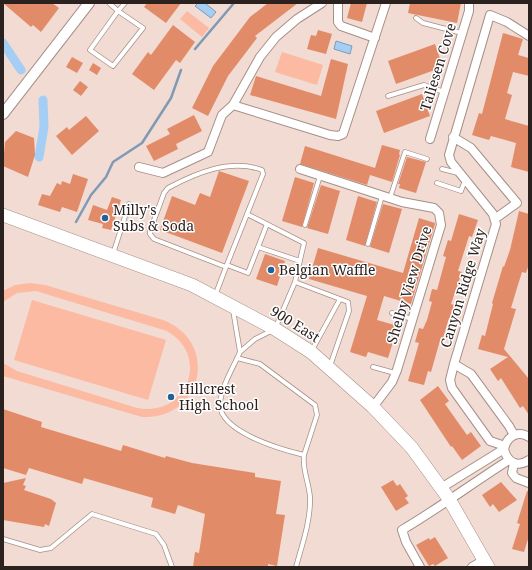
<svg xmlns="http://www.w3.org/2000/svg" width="532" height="570" viewBox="0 0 532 570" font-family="'Noto Serif',serif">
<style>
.garden{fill:#fbbaa1}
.water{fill:#a5cef5;stroke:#809ab5}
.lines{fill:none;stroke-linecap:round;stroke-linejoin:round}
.stream{stroke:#809ab5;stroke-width:2.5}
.canal{stroke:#a5cef5;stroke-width:9}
.building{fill:#e28b69}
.service-casing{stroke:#a59088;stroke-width:5.5}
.minor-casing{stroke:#a59088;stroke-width:10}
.tertiary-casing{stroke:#a59088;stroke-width:12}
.primary-casing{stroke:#a59088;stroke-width:14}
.service{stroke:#fff;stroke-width:4}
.minor{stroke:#fff;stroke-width:8}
.tertiary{stroke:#fff;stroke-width:10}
.primary{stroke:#fff;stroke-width:13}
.poi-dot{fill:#216398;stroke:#fff;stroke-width:1.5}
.labels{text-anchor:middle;stroke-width:3;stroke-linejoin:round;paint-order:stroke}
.street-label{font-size:14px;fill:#2b221f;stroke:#fff}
.poi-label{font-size:14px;fill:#2b221f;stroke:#fff;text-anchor:start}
</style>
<rect width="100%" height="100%" fill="#f2dbd2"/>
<path class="garden" d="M187 11 209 28 202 37 180 19Z
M282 52 323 65 317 85 275 72Z
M30 283 45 285 163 320C220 342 203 420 142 417L3 376V363L17 371 137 408C187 418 211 356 167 331L36 291 17 293 3 302V291L15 285Z
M32 300 166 340 148 400 14 360Z"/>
<path class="water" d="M198 3H205L216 12 211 18 195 6Z
M336 41 352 46 350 54 334 49Z"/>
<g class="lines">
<path class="stream" d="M195 49 234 3
M76 222 91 195 106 177 113 162 142 143 171 98 181 70"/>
<path class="canal" d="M3 43 21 70
M39 157 44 127 43 100"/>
</g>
<path class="building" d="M3 3H52L59 8 41 32 33 25 31 27Z
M147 3H181L166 23 144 7Z
M268 3H298L255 36 257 38 228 76 208 116 192 108 213 66 250 17Z
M351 3H367L362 22 347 18Z
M410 3H461L457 23 408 13Z
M173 25 195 42 180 63 176 60 154 90 132 74 148 52 151 55Z
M318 30 332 34 326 54 307 49 311 35 316 36Z
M503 33 523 39 518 55 529 58V76L513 72 507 93 512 95 505 119 529 126V172L511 167 516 143 491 136 489 140 472 135 479 113 482 114Z
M435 44 443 67 396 84 388 61Z
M72 57 83 63 77 73 66 67Z
M331 59 348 64 336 119 250 95 256 76 321 96Z
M93 63 101 68 97 75 89 70Z
M80 81 88 87 81 96 73 90Z
M422 94 430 116 384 133 376 111Z
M194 115 202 131 176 144 178 149 154 161 146 146 170 134 167 129Z
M86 116 99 131 72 155 56 136 67 127 69 130Z
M16 131 34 138 35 155 28 177 3 166 5 142Z
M382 145 400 150 399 154 400 155 392 182 370 175 367 185 300 164 305 146 375 168Z
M407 157 426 162 416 193 399 188 400 184H398Z
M219 171 249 181 222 253 160 230 172 196 195 205 200 193 210 197Z
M73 174 88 179 77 212 62 207 60 212 38 205 42 194 50 196 57 183 61 185 62 181 70 184Z
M295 177 314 183 302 227 282 221Z
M321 185 340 191 328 234 307 228Z
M358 196 377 202 365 246 346 240Z
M112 197 121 200 111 230 102 228 103 224 88 220 93 205 107 210Z
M383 204 402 209 389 253 370 247Z
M519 211 529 214V264L526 273 522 272 517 288 511 308 516 309 504 349 529 379V415L523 406 520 408 501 378 498 381 490 369 508 357 478 349 482 335 485 336 493 304 492 303 503 266 504 267 510 250Z
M459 214 478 220 472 237 469 236 458 271 462 272 451 304 455 305 451 319 449 318 443 338 441 337 431 372 428 371 424 385 408 381 419 343 415 342 419 328 423 329 427 320 432 302 429 301 432 289 437 290 446 257 443 256 448 240 451 241Z
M419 218 435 223V224L411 304 384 296 377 320 398 326 388 358 368 352 366 357 350 352 367 296 309 279 318 248 403 273Z
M265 254 285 261 277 286 256 279Z
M438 386 449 401 445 404 467 435 471 432 481 446 462 460 452 446 451 447 420 400Z
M3 409 42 422 41 427 121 451 123 445 165 458 166 456 192 463 255 473V477L281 481 276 514 285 515 277 566 268 564V567H193L195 552 199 553 205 514 178 505 175 514 151 507 153 498 84 478 82 484 29 468 26 475 3 468Z
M26 478 23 485 26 486 24 490 51 499 56 503 49 526 45 524 44 527 3 520V483Z
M393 480 397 486 400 484 408 496 405 498 409 503 396 511 381 487Z
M501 482 517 500 499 512 493 504 490 507 482 495Z
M527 491H529V536L524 552 512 549 520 524 517 523Z
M435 537 448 558 435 566 433 564 429 566 416 545 429 538 430 540Z"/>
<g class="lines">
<g class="service-casing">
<path id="service" d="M109 3 118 11 125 3
M118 11 143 28 113 66 90 50Z
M416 18 423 23 462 33
M388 96 424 85 444 92
M442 169 458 173
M437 183 461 191 465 180
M390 198 405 152 427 159
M247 214 304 243 295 282
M305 225 320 176
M368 244 382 196
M258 247 300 261
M113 254 129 204
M227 265 248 273 267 224
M215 296 226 267 154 239 150 234V231L164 193 168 188C196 173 231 158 262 170L263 174 226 267
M233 310 240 352 255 339 275 329 295 282 348 302 349 311 330 366
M392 313 412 319
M312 350 340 299
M237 358 260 364 315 405 317 415 304 455C283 450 218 432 220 403 222 385 233 368 240 352
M373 367 395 373
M3 539 40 550 51 548 92 514 156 534 164 545 172 567
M296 567C302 545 311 520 310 497 309 483 302 469 304 455"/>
</g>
<g class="minor-casing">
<path id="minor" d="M338 3V22L341 26 375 38
M233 105 330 135 338 136 343 134 386 3
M453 137 471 148 517 203 496 218
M430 139 469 11V3
M139 167 163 173 208 152 222 115 233 105 260 57 276 37 297 19 322 3
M300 169 402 202 434 208 439 213 441 225 397 370 392 382 373 407
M454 364 450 380 452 388 490 441 505 446
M514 435 509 426 471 374 454 364 496 224 493 214 451 162 449 155 490 15 507 22 529 36
M529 437C518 430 507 436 504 449 507 462 517 468 529 460
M514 463 512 473 516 478 529 483
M441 488 504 449
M420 567 406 542 402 530C439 508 473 483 509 460
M472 567 484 560"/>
</g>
<g class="tertiary-casing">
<path id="tertiary" d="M3 114 89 3"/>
</g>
<g class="primary-casing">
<path id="primary" d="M3 215 192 285 275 329 311 352 373 407 412 448 449 499 488 567"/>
</g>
<use href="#service" class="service"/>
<use href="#minor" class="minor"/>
<use href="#tertiary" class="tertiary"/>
<use href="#primary" class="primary"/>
</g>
<g class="poi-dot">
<circle cx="105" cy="218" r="4"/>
<circle cx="271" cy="270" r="4"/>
<circle cx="171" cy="397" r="4"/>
</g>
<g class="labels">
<g class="street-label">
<text transform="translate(438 67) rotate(-73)" y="5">Taliesen Cove</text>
<text transform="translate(409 285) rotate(-73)" y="5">Shelby View Drive</text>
<text transform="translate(463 288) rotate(-73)" y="5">Canyon Ridge Way</text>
<text transform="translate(295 324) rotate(32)" y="5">900 East</text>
</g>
<g class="poi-label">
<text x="113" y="215">Milly's<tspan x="113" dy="16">Subs &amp; Soda</tspan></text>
<text x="279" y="275">Belgian Waffle</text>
<text x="179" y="394">Hillcrest<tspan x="179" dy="16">High School</tspan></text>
</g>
</g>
<rect width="532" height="570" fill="none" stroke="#2b221f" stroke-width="8"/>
</svg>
